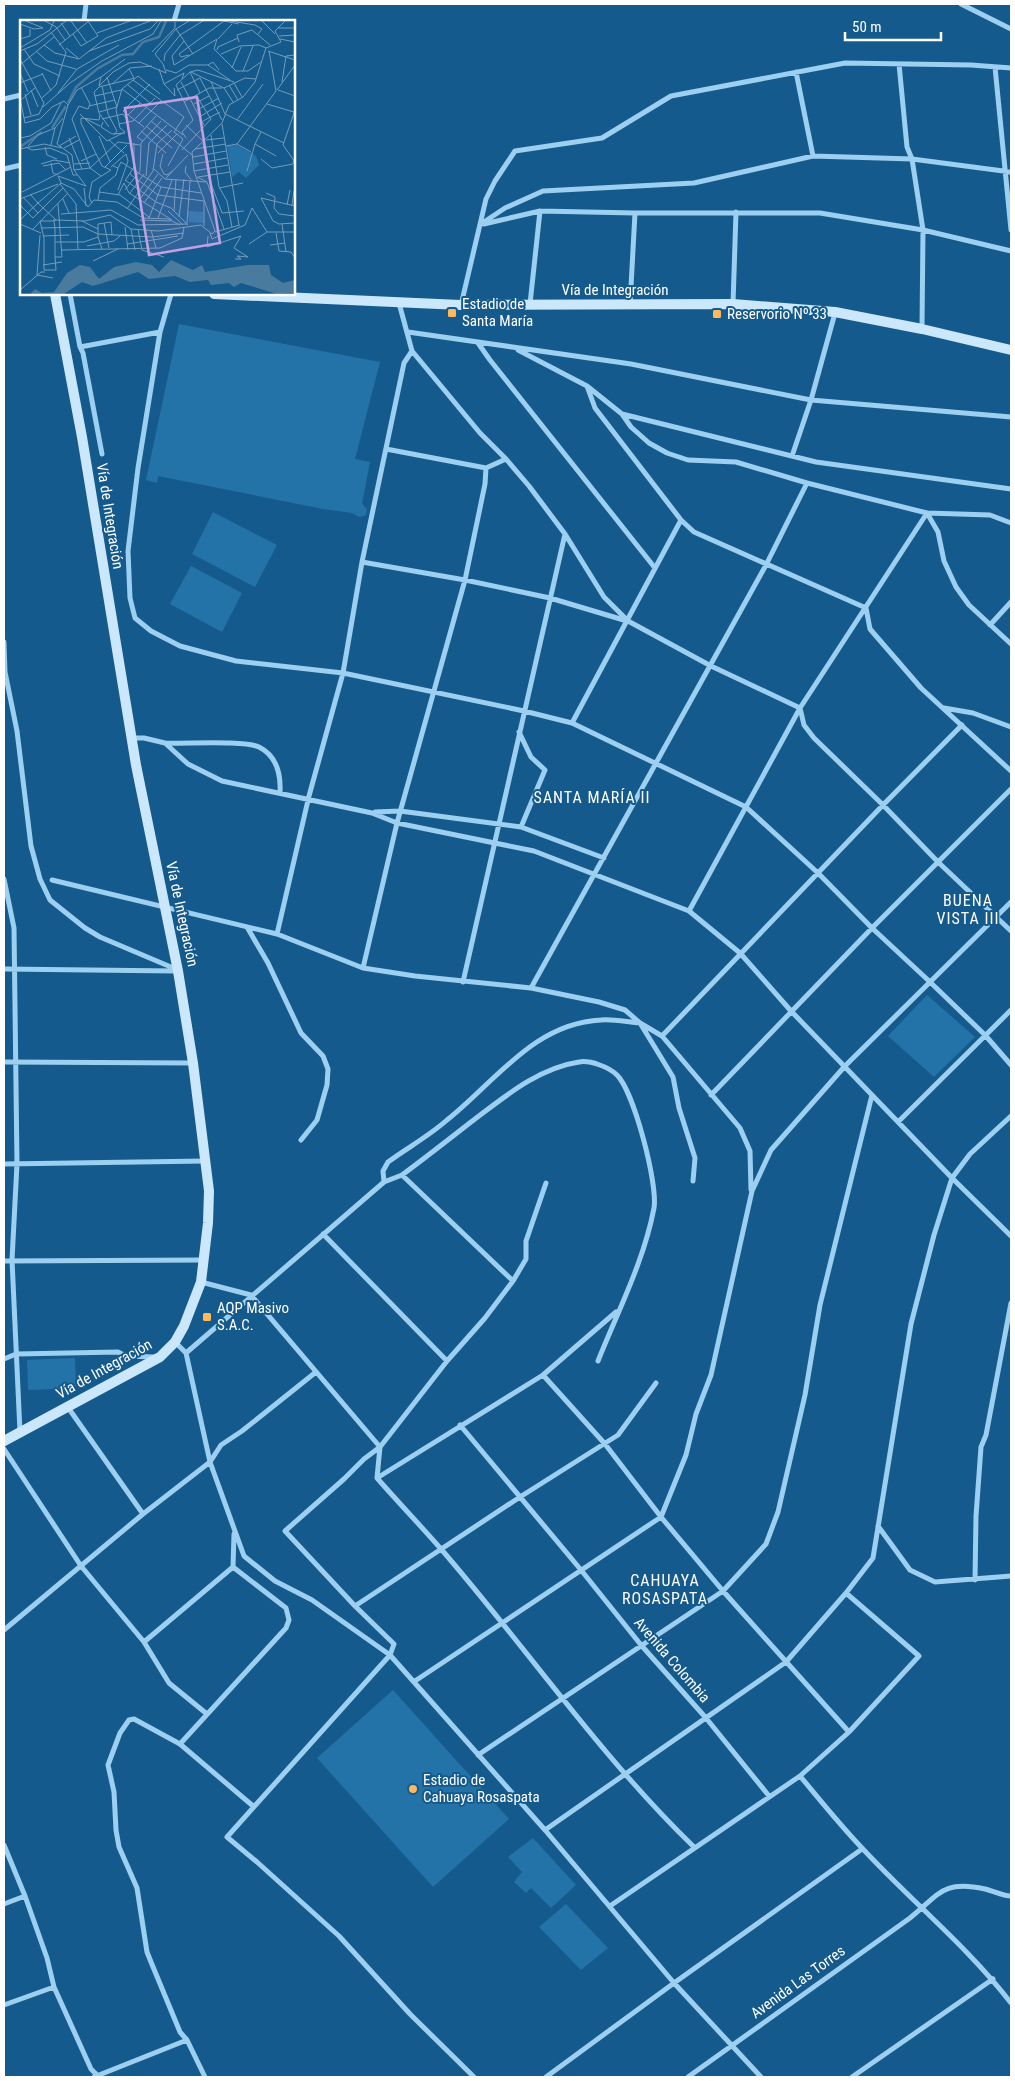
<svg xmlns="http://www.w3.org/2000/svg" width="1015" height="2081" viewBox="0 0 1015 2081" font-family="'Roboto Condensed',sans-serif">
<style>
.green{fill:#2473a8}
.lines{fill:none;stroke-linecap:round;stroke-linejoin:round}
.street{stroke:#9dcff0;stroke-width:5}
.secondary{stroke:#cbe7fb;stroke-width:10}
.poi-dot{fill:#ffb85c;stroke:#155a8c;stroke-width:2}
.labels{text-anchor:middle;stroke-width:4;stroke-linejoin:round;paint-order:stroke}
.street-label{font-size:15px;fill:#fff;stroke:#155a8c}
.poi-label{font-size:15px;fill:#fff;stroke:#155a8c;text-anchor:start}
.neighbourhood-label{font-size:16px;letter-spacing:1px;fill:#fff;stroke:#155a8c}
.inset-river{fill:none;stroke:#497b9f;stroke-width:2.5}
.inset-road{fill:none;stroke:#739cba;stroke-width:1}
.view{fill:#c4a0e2;fill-opacity:0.15;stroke:#c4a0e2;stroke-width:2.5}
.inset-edge{fill:none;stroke:#fff;stroke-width:2.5}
</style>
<rect width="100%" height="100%" fill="#155a8c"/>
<path class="green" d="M179 324 380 362 355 459 370 462 362 504 367 509 366 515 359 517 352 513 323 509 158 476 157 483 146 480Z
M213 512 277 545 255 587 192 554Z
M191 566 242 593 222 632 170 604Z
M927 995 975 1037 934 1077 888 1036Z
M75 1358 76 1388 28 1390 27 1360Z
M393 1690 509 1819 433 1887 317 1758Z
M533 1838 576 1885 551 1908 531 1888 526 1893 514 1882 522 1872 508 1857Z
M566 1904 608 1948 581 1970 539 1927Z"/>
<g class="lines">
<path class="street" d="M961 4 1011 29
M84 21 86 4
M174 21 179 4
M899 64 907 147 912 159 923 230 922 329
M995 67 1011 230
M796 72 813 156
M4 99 21 95
M4 169 21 165
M481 224 505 208 543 191 694 183 813 156 912 159 1011 172
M484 224 540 211 635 213H820L923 230 1011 251
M70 294 80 347 83 353 102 454
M171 294 160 332 138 468 128 551 130 598 135 618 151 631 180 646 236 661 343 673 524 711 572 723 746 807 818 873 872 928 929 981 985 1035 1011 1065
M399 303 412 351 480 433 506 459 529 486 565 534 604 597 628 621 711 666 800 708 804 725 814 738 883 805 938 862 1011 931
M530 304 540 211
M733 304 736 212
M461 305 486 199 495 181 515 151 602 138 671 96 845 63 971 65 1011 68
M630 305 635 213
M408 332 631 364 811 400 1011 417
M478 343 490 360 655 568
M80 347 160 332
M518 350 587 386 622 414 631 427 649 443 667 453 688 460 736 462 807 483 927 513 990 515 1011 523
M587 386 595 408 681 520 694 532 866 608 870 629 921 688 1011 771
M622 414 816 462 1011 489
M386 449 486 468
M792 456 811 400 835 313
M362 562 465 580 550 598 627 621
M990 625 1011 602
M4 642 5 672 17 731 31 846 40 879 50 900 85 928 100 937 178 970
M944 708 973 713 1011 727
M572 723 681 520
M519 732 531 757 545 770 521 827
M132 738H144L165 743 188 764 222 781 372 813 397 823 534 851 689 911 740 953 791 1011 952 1178 1011 1236
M165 743C185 744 244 740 259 747 277 756 281 775 280 793
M375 812 400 811 521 827 604 858
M4 879 14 928 17 1164 12 1260 20 1432
M52 880 277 934 363 968 415 976 531 988 599 1002 625 1010 640 1023 662 1036 740 1128 750 1151 751 1190
M689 911 800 708 927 513 938 532 944 561 956 587 969 605 1011 644
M247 927 268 963 301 1033 323 1056 328 1069 327 1085 317 1120 301 1140
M277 934 309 796 343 673 362 562 404 363 412 351
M363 968 397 823 465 580 485 484 486 468 506 459
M4 969 175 971
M463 982 565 534
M531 988 766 565 807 483
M662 1036 883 805 962 725
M4 1062 193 1063
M711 1095 872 928 1011 789
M898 1122 1011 1010
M4 1164 205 1161
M402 1175 513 1281
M384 1182 383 1171 388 1162C407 1148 429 1136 447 1120 495 1082 534 1023 601 1020 614 1019 627 1022 640 1023L673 1077 679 1108 695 1158 693 1181
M323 1234 447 1361
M4 1261 204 1260
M201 1282 251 1295 380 1447 377 1478C398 1502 420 1525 441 1549 526 1647 600 1756 694 1847
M175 1342 186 1353 210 1462 244 1556 275 1581 312 1600 390 1655 545 1830 674 1983 761 2077
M186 1353 384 1182 402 1175C425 1158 448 1140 471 1122 503 1098 538 1068 579 1062 590 1060 609 1067 617 1075 634 1092 658 1184 654 1208 644 1261 618 1311 598 1361
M4 1359 16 1354 118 1352 126 1356 155 1357
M543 1375 605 1444 661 1517 723 1591 849 1732
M67 1406 143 1514
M460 1425 581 1570 641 1645 706 1718 769 1796
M4 1449 81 1566 144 1642 169 1683 207 1714
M377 1478 543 1375 616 1312
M878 1526 910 1570 935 1582 1011 1576
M975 1580 976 1516 981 1447 986 1435 1011 1303
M355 1606 520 1497 618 1435 656 1383
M4 1630 143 1514 210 1462 221 1445 242 1431 316 1372
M144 1642 233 1567 234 1534
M415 1681 661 1517 686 1455 696 1414 711 1375 752 1191 771 1150 845 1066 1011 902
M180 1744 286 1628 289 1620 286 1608 233 1567
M478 1755 723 1591 766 1544 778 1512 805 1395 820 1305 872 1095
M800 1776C820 1800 840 1825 862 1848 911 1901 967 1946 1011 2003
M545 1830 786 1662 846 1593 873 1558 911 1324 934 1235 952 1178 970 1154 1011 1116
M4 1845 25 1896 47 1958 54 1987 91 2069 99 2077
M4 1904 25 1896
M610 1906 800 1776 849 1732 919 1656 846 1593
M4 2005 54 1987
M94 2077 187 2040
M205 2077 187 2040 180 2032 151 1962 147 1952 137 1888 119 1847 116 1830 114 1792 108 1765 120 1733 129 1720 134 1719 180 1744 253 1806
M474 2077 410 2014 339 1936 257 1862 227 1837 390 1655 394 1644 355 1606 285 1531 344 1479 364 1459 380 1447 447 1361 485 1318 513 1281 526 1259V1241L546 1183
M546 2077 674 1983 862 1849
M688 2077 910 1918C940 1894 942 1880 985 1889 994 1891 1002 1896 1011 1896
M852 2077 993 1979"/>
<path class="secondary" d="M214 294 461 305 733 304 835 312 922 329 1011 350
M4 1441 160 1357 175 1342 184 1326 201 1282 208 1223 209 1191 193 1063 178 971 136 765 82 437 55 294"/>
</g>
<g class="poi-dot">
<rect x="447" y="308" width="10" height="10" rx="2.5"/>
<rect x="712" y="309" width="10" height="10" rx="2.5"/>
<rect x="202" y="1312" width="10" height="10" rx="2.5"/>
<circle cx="413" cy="1789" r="5"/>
</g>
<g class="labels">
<g class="street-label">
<text x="615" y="295">Vía de Integración</text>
<text transform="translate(110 516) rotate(81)" y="5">Vía de Integración</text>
<text transform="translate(182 914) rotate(78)" y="5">Vía de Integración</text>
<text transform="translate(104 1369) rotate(-29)" y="5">Vía de Integración</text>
<text transform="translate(672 1660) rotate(49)" y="5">Avenida Colombia</text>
<text transform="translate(798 1982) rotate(-36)" y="5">Avenida Las Torres</text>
</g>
<g class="poi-label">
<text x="462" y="309">Estadio de<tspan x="462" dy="17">Santa María</tspan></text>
<text x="727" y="319">Reservorio Nº 33</text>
<text x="217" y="1313">AQP Masivo<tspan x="217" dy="17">S.A.C.</tspan></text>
<text x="423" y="1785">Estadio de<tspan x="423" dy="17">Cahuaya Rosaspata</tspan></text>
</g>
<g class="neighbourhood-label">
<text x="592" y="803">SANTA MARÍA II</text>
<text x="968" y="906">BUENA<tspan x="968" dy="18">VISTA III</tspan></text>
<text x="665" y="1586">CAHUAYA<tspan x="665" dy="18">ROSASPATA</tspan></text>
</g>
</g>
<g transform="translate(20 20)">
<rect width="275" height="275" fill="#155a8c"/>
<path d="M217 125 236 136 239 145 226 158 219 152 212 157 207 126ZM168 191 183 192 184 203 169 202Z" fill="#2473a8"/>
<path d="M151 240 173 250 182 245 185 252 228 245H249L251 255 263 263 275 260V273L257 274 221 263 214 267 209 263 191 265 188 260 170 262 155 256 129 259 118 252 73 266 62 262 44 274H10L15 269 22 273 34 272 47 253 60 245 70 247 79 259 94 247 116 242 132 245 139 252Z" fill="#497b9f"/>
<path class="inset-river" d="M48 83 56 67 77 49 102 35 113 34 123 22 139 17 146 1M32 108 46 86M0 127 22 112"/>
<path class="inset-road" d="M6 1 23 8M25 1 36 7 45 20M51 1 67 23M204 1 219 4M211 1 235 5 242 9 238 14M242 1 255 14M41 3 50 16M0 4 14 9 23 8M258 8H275M156 9 173 34M77 13 110 1M53 14 61 26 78 16 68 1M259 16 275 15M0 19 10 16V9M198 19 212 4M260 19 275 22M164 21 152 36 154 45 197 19 194 29 216 51H228L241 42M219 22 217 15 232 10 250 25M24 25 35 33 59 39M39 25 69 1M0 28 30 10 34 1M46 28 58 38M4 29 14 44 40 56M197 30 198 27 218 18M0 31 17 24 46 1M16 31 27 41 56 49M69 31 130 9 138 1M248 31 275 40M132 32 155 8V2M201 34 220 26 239 25 246 28M169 35 161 37 159 34 204 1M0 39 24 83 19 94 4 98M59 39 86 18 130 1M144 41 145 34 160 15 183 1M0 45 34 17M188 45 193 42 199 50M212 48 221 27M139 49 144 64 164 53 162 59M146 50 156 53 169 45H188L210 60M223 51 233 26M170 52 180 73M171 52 204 68 213 82M0 53 8 72M22 53 31 71M81 57 105 39M180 58 202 100M113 60 164 97 154 112 163 119 148 146M161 62 184 105M191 62 205 94 264 123M262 62 266 36 275 35M0 63 23 54M214 63 222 77M92 64 110 48 132 46M144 64 155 76 154 68M108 65 130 83M209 65 218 80M79 66 93 52 109 43 120 42 146 53 143 44 135 34 156 9 169 1M82 66 88 94 97 111 94 115M61 67 70 84 68 89 59 86 52 99 70 148M204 68 225 58 236 59M102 69 163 115M11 70 18 87M157 70 180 58M257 70 275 45M258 70 275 76M38 73 57 49 99 25M5 74 11 95M75 76 101 70M0 78 5 103 20 99 32 87 44 81 48 85 37 124 52 135 54 150 66 166 38 156 41 163 18 183 36 200 65 201 90 195 111 209 138 211 181 205 192 214 195 211 174 151 172 132 202 103 209 85 223 77 235 62 246 28 261 22 255 11 265 1M22 78 36 65 46 32 31 12M1 80 16 67M164 82 189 68H202M174 84 189 76M247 84 274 92M48 85 57 70 81 57 79 66M69 86 95 80M23 87 50 63 82 41 133 14 141 1M177 90 199 78M275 90 263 125 275 142M79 92 97 87 87 57M60 94 87 121 105 112M80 95 79 100 61 98V103L82 146 91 150M108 95 120 83M181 96 202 83M66 99 80 106M82 99 103 94 108 101M217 100 243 64M131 101 172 135M183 101 200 92M83 102 81 107 92 114 105 113M119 103 141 81M99 104 113 101 135 78M202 104 219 205M166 105 183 121M126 106 152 128M89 107 79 93 74 72 79 67 111 59 114 58 109 49M124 107 103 91 130 64M121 111 146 133M105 112 100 108 96 90 102 69 118 56 140 74M241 112 235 124 256 136M191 115 199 167 207 181 212 207M79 116 90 142M0 118 10 116 31 103 41 83M49 118 62 149M166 118 162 112 173 100 156 65 170 52 178 50 214 62M89 120 104 133M186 120 204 118M123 121 117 117 136 96M183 123 189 158 202 193 224 191M217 124 256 71 249 31M31 125 35 108 43 98M8 126 18 115 35 108M39 126 56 116M206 126 217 124 231 132M6 127 12 130 30 128 47 135 53 155H57M25 127 27 135 37 139M44 128 59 120M0 129 24 124 42 128M175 129 206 124M162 130 191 99 176 75M138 133 157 114M143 134 140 146 144 154 147 155 153 151M173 137 206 131M241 139 252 148 273 144 275 137M61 141 76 134M31 143 33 153 38 155M21 144 34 140 50 143M54 144 70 143M174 144 207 138M23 146 39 143 46 150M166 146 165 152 172 161M85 147 107 125M91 147 106 134 108 141 98 170M70 148 98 122 120 125M98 148 101 142 141 167 181 173M134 149 145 159 186 162M54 150 70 148 81 156M174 151 208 145M227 151 235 124M110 154 138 175 184 181V206M126 156 129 123 147 105M177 157 187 162 204 209M178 157 210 152M146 158 168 135M105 160 136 182 151 188 168 205M105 161 114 147V123M41 163 54 169 68 187 74 180 97 182 123 198 148 199 160 205M40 164 56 184 58 229M64 168 66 186M199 168 223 163M105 170 120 151 121 123 141 101M2 172 51 147M79 172 100 175 129 197M110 173 124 154M246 173 255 177 254 188 259 194 275 196M98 175 104 163 109 173 152 200M3 177 18 193M0 179 38 164M43 179 49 193M120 179 138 154M78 180 80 168 96 155 98 148 93 146M72 183 69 177 72 162 91 150M124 183 142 158M0 185 13 198 43 168M267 185 270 170M272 186 274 171M275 186 241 178 253 201 259 204 275 203M107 189 133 151 137 124 152 110M148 191 163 205M154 191 156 159M41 194 91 190 118 205 168 204M159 197 164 159M129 198 141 167M138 198 152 160M34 199V201L35 208V237L36 250H24V218L20 201H34L36 200M0 200 18 183 10 174M120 200 151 201M62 201 78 209M84 203 89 228M167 203 170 161M0 204 21 213M262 204 266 232M105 207 108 230M21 208 63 207 78 214 132 217 164 213M111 209 115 230M118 209 122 230 144 237M12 210 48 173M125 210 129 230M131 210 136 228M195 212 220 205M190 213 192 219 225 205 232 188 247 212H275M256 213 259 231 271 232 275 238M23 216 49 215M188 216 187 227 221 216 214 228 228 237 217 236 221 239H215M35 222H64L78 217M107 224 158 216M229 224 247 212M250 225 265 223M67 226 94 221 100 216M82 229 78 217V204L91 202 92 215M42 230 140 228 162 218 164 207M35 237H42L38 184M73 241 98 229M23 245 42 242M17 255 20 215M17 255 33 258M0 270 21 252H25"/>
<path class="view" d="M177 77 200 223 129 235 105 88Z"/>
<rect width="275" height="275" class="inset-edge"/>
</g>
<rect width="1015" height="2081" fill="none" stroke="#ffffff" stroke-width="10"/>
<path d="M845 32v8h96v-8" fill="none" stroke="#ffffff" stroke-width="2.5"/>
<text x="852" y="32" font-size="15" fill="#ffffff" stroke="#155a8c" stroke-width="4" paint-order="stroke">50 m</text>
</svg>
